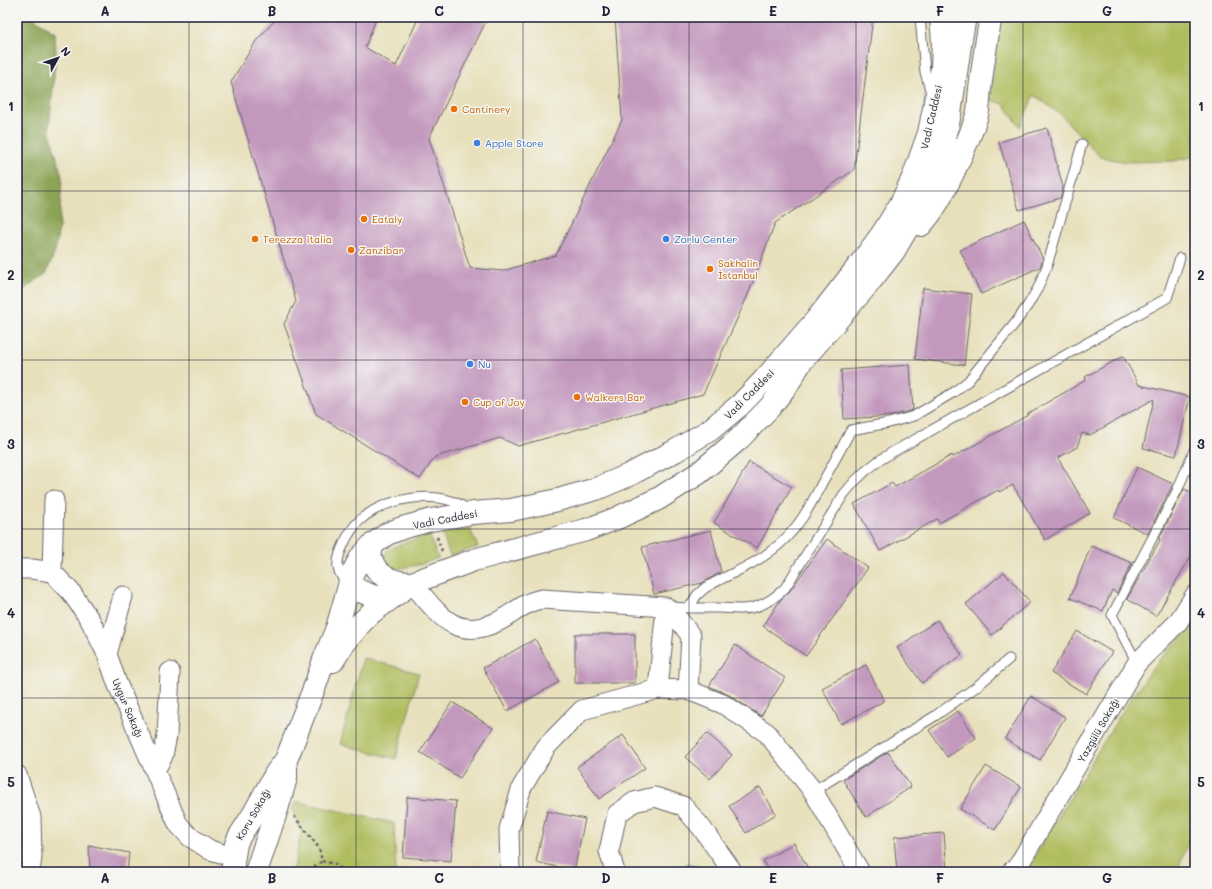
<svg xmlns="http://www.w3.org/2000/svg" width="1212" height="889" viewBox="0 0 1212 889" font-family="Mali,sans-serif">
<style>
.green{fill:#b0bd5f;stroke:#69704d}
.forest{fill:#8ca456;stroke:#576348}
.water{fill:#66acdc;stroke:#44678c}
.building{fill:#c298bd}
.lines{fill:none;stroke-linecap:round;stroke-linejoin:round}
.lane-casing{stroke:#676468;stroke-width:11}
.street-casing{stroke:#676468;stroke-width:21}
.secondary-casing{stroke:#676468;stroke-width:24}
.path{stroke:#676468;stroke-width:2.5;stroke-dasharray:3 3;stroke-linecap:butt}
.lane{stroke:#fff;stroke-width:9}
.street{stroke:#fff;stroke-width:19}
.secondary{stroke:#fff;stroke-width:22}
.grid{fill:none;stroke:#22223b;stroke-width:1;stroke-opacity:0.55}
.food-dot{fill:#e8710a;stroke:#f6f6f2;stroke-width:1.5}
.shop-dot{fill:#3f7fe0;stroke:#f6f6f2;stroke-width:1.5}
.labels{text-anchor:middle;stroke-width:3;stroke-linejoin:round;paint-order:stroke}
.food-label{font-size:10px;fill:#c56008;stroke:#f6f6f2;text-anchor:start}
.street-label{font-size:10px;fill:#22223b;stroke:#f6f6f2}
.shop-label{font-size:10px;fill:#366cbe;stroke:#f6f6f2;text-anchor:start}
.neatline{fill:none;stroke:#22223b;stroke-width:1.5}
.grid-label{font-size:13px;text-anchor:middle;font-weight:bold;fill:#22223b}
</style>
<rect width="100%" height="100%" fill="#f6f6f2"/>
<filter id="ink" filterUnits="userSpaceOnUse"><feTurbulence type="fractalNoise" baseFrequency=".025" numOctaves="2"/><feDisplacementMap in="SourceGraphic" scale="8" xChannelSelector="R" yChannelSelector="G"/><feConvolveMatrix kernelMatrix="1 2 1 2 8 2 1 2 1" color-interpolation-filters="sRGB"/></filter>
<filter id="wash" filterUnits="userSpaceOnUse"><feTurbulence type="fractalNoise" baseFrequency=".012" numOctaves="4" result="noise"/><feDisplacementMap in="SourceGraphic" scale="16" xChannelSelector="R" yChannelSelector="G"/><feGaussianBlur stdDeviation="0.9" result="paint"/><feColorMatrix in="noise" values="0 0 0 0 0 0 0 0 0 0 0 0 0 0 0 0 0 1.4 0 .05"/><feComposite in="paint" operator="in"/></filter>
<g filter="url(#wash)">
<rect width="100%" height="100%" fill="#e8e0bb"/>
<path class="green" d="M999 17H1195V156L1174 161 1126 162 1100 157 1060 114 1034 95 1020 127 1004 104 990 100Z
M470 529 478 547 450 556 442 533Z
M429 534 438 558 422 564 391 570 386 566 384 559 387 551 396 546Z
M1195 623V824L1177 872H1025L1123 710 1159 660Z
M363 658 419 673 396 759 340 744Z
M295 801 394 823 396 872H293L301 833 293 809Z"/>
<path class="forest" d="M17 17H34V18L55 33 56 56 49 129 62 177 59 227 55 252 46 274 27 287 17 297Z"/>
<path class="water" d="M687 863C693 865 699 866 702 872H685Z"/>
<g id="blocks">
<path class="building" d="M278 17H377L365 47 396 66 419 17H488L429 138 470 268 503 271 556 255 622 120 615 17H873L854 170 775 223 747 297 703 394 518 446 500 438 435 457 420 479 316 414 284 324 296 301 231 82 256 41Z
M1047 128 1063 187 1060 198 1019 210 999 142Z
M1024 220 1043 259 1040 267 981 294 960 250Z
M923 288 972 294 964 365 915 359Z
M1123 356 1139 385 1190 397 1176 456 1143 448 1154 399 1090 435 1082 433 1077 447 1058 458 1090 513 1045 540 1013 485 999 492 998 490 939 523 937 519 880 551 854 504 892 483 895 487 952 455 953 457 1028 415 1027 414 1086 380 1085 377Z
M910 365 913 410 891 416 844 419 841 370Z
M749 462 792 487 757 548 714 523Z
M1137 467 1173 484 1148 534 1114 518Z
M1184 489 1195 494V549L1156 616 1127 599 1160 540 1159 539Z
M711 530 721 572 702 583 654 594 642 547Z
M827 539 868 568 806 656 763 626 781 599 790 591Z
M1091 546 1132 563 1117 593 1112 590 1103 611 1070 598Z
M1004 572 1030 602 992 635 966 604Z
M937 620 962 655 922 683 897 648Z
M1077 631 1112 652 1086 694 1051 673Z
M575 634H635V683H575Z
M535 639 559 682 507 711 483 668Z
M735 645 785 678 761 716 729 695 709 686Z
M866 665 884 701 841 724 822 688Z
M1031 696 1065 717 1040 760 1005 739Z
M452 702 493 728 460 778 420 752Z
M958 711 976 738 947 757 929 730Z
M707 733 732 755 710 779 685 757Z
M623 735 645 768 599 799 577 767Z
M888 752 911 787 866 817 843 780Z
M986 766 1021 787 995 830 960 809Z
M760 787 776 814 746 833 729 806Z
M407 797 456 801 451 861 403 857Z
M547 811 585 819 574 871 536 862Z
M944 833 947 872H897L894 837Z
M794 843 810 872H769L763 861Z
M89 845 129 853 127 872H90Z"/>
</g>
</g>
<g filter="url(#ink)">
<use href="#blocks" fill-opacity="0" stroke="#676468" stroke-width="1"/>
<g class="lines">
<g class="lane-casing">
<path id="lane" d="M920 17 925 72 931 93
M348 584C335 572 336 562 342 548 347 536 355 523 365 516 389 498 432 491 459 504 463 506 466 509 470 511
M669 607C686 608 703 608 719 608 726 608 732 609 738 609 757 610 772 601 785 588L844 494C857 477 872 464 891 453L1167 298 1180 258
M689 608 697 595 705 588C726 575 751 567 771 551 796 533 810 507 823 481 833 464 842 447 851 430L889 423 914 416 954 392 968 381 1016 322 1028 305 1038 288 1047 266 1082 144
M1137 663 1112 615 1177 491 1195 448
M813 791 935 716 976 687 1009 659"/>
</g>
<g class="street-casing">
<path id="street" d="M17 569H32L52 572 71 592 90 620 107 654 117 683 178 824 190 837 210 850 234 857
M52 572 54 500
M412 583C438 613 455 643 499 621 509 616 517 609 527 604 532 601 537 600 542 599L666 607
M666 607 679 620 691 636 688 690
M107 654 123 596
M658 689 666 607
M155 770 163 756 167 736 170 672
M17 775 31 817 32 857 30 872
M510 872 509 829 522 787 546 747 582 710 658 689 688 690 723 704 767 733 813 791 860 872
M615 872 609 851 617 814 634 802 655 797 683 806 701 827 733 872
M1011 872 1018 866 1137 663 1178 622 1195 595"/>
</g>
<g class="secondary-casing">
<path id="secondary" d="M921 225C935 210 944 191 953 173 962 153 973 132 978 111 979 104 979 96 980 89 983 65 986 41 991 17
M372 545C371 550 370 557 372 561 378 578 396 583 412 583
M349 585 360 591 375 597H392
M333 661 343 645 360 624 372 612 412 583 474 560 586 530 615 519 658 499 699 473 740 438 770 407 788 384 801 362 869 283 894 251 918 210 932 177 943 146 950 114 961 39 965 17
M233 872V862L236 844 239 837 253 815 276 773 286 760 315 686 325 657 337 628 353 572 361 557 372 545 387 534 402 528 431 520 473 513 511 510 558 500 596 489 629 475 675 451 710 430 740 405 764 380 817 319 863 260 882 234 900 205 913 178 929 133 942 68 943 42 941 17
M256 872 278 806 286 778V766"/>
</g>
<path class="path" d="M437 537 442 551
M294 816 319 848 322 861 335 864 345 872
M311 872 312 869 322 861"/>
<use href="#lane" class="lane"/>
<use href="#street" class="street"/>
<use href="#secondary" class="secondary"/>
</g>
</g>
<path class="grid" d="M189 17V872M356 17V872M523 17V872M689 17V872M856 17V872M1023 17V872M17 191H1195M17 360H1195M17 529H1195M17 698H1195"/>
<g class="food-dot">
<circle cx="454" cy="109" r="4"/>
<circle cx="364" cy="219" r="4"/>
<circle cx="255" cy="239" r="4"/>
<circle cx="351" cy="250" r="4"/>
<circle cx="710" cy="269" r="4"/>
<circle cx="577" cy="397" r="4"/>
<circle cx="465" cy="402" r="4"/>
</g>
<g class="shop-dot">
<circle cx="477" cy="143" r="4"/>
<circle cx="666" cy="239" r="4"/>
<circle cx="470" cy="364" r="4"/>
</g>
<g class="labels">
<g class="food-label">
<text x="462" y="113">Cantinery</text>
<text x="372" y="223">Eataly</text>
<text x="263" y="243">Terezza italia</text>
<text x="359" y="254">Zanzibar</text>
<text x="718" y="267">Sakhalin<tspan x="718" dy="12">İstanbul</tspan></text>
<text x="585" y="401">Walkers Bar</text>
<text x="473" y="406">Cup of Joy</text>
</g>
<g class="street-label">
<text transform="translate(931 117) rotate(-77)" y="4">Vadi Caddesi</text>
<text transform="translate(749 394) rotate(-45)" y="4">Vadi Caddesi</text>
<text transform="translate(445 519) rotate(-11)" y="4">Vadi Caddesi</text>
<text transform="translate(128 708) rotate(67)" y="4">Uygur Sokağı</text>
<text transform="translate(1098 730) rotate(-60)" y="4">Yazgülü Sokağı</text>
<text transform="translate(253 814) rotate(-60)" y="4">Koru Sokağı</text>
</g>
<g class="shop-label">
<text x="485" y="147">Apple Store</text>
<text x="674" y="243">Zorlu Center</text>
<text x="478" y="368">Nu</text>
</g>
</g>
<rect width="1212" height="889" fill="none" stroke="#f6f6f2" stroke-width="44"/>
<g transform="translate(58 58) rotate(50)" stroke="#f6f6f2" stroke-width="3" paint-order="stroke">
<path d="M0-3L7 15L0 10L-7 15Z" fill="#22223b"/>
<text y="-6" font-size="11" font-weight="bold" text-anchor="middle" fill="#22223b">N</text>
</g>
<rect x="22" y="22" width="1168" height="845" class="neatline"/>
<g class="grid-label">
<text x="105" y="16">A</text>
<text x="272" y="16">B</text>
<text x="439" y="16">C</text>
<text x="606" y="16">D</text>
<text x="773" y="16">E</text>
<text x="940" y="16">F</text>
<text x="1107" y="16">G</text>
<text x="11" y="111">1</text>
<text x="1201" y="111">1</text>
<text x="11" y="280">2</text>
<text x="1201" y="280">2</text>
<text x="11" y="449">3</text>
<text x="1201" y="449">3</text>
<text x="11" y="618">4</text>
<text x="1201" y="618">4</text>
<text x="11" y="787">5</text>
<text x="1201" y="787">5</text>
<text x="105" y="883">A</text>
<text x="272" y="883">B</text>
<text x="439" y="883">C</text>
<text x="606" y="883">D</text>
<text x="773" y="883">E</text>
<text x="940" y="883">F</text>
<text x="1107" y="883">G</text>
</g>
</svg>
